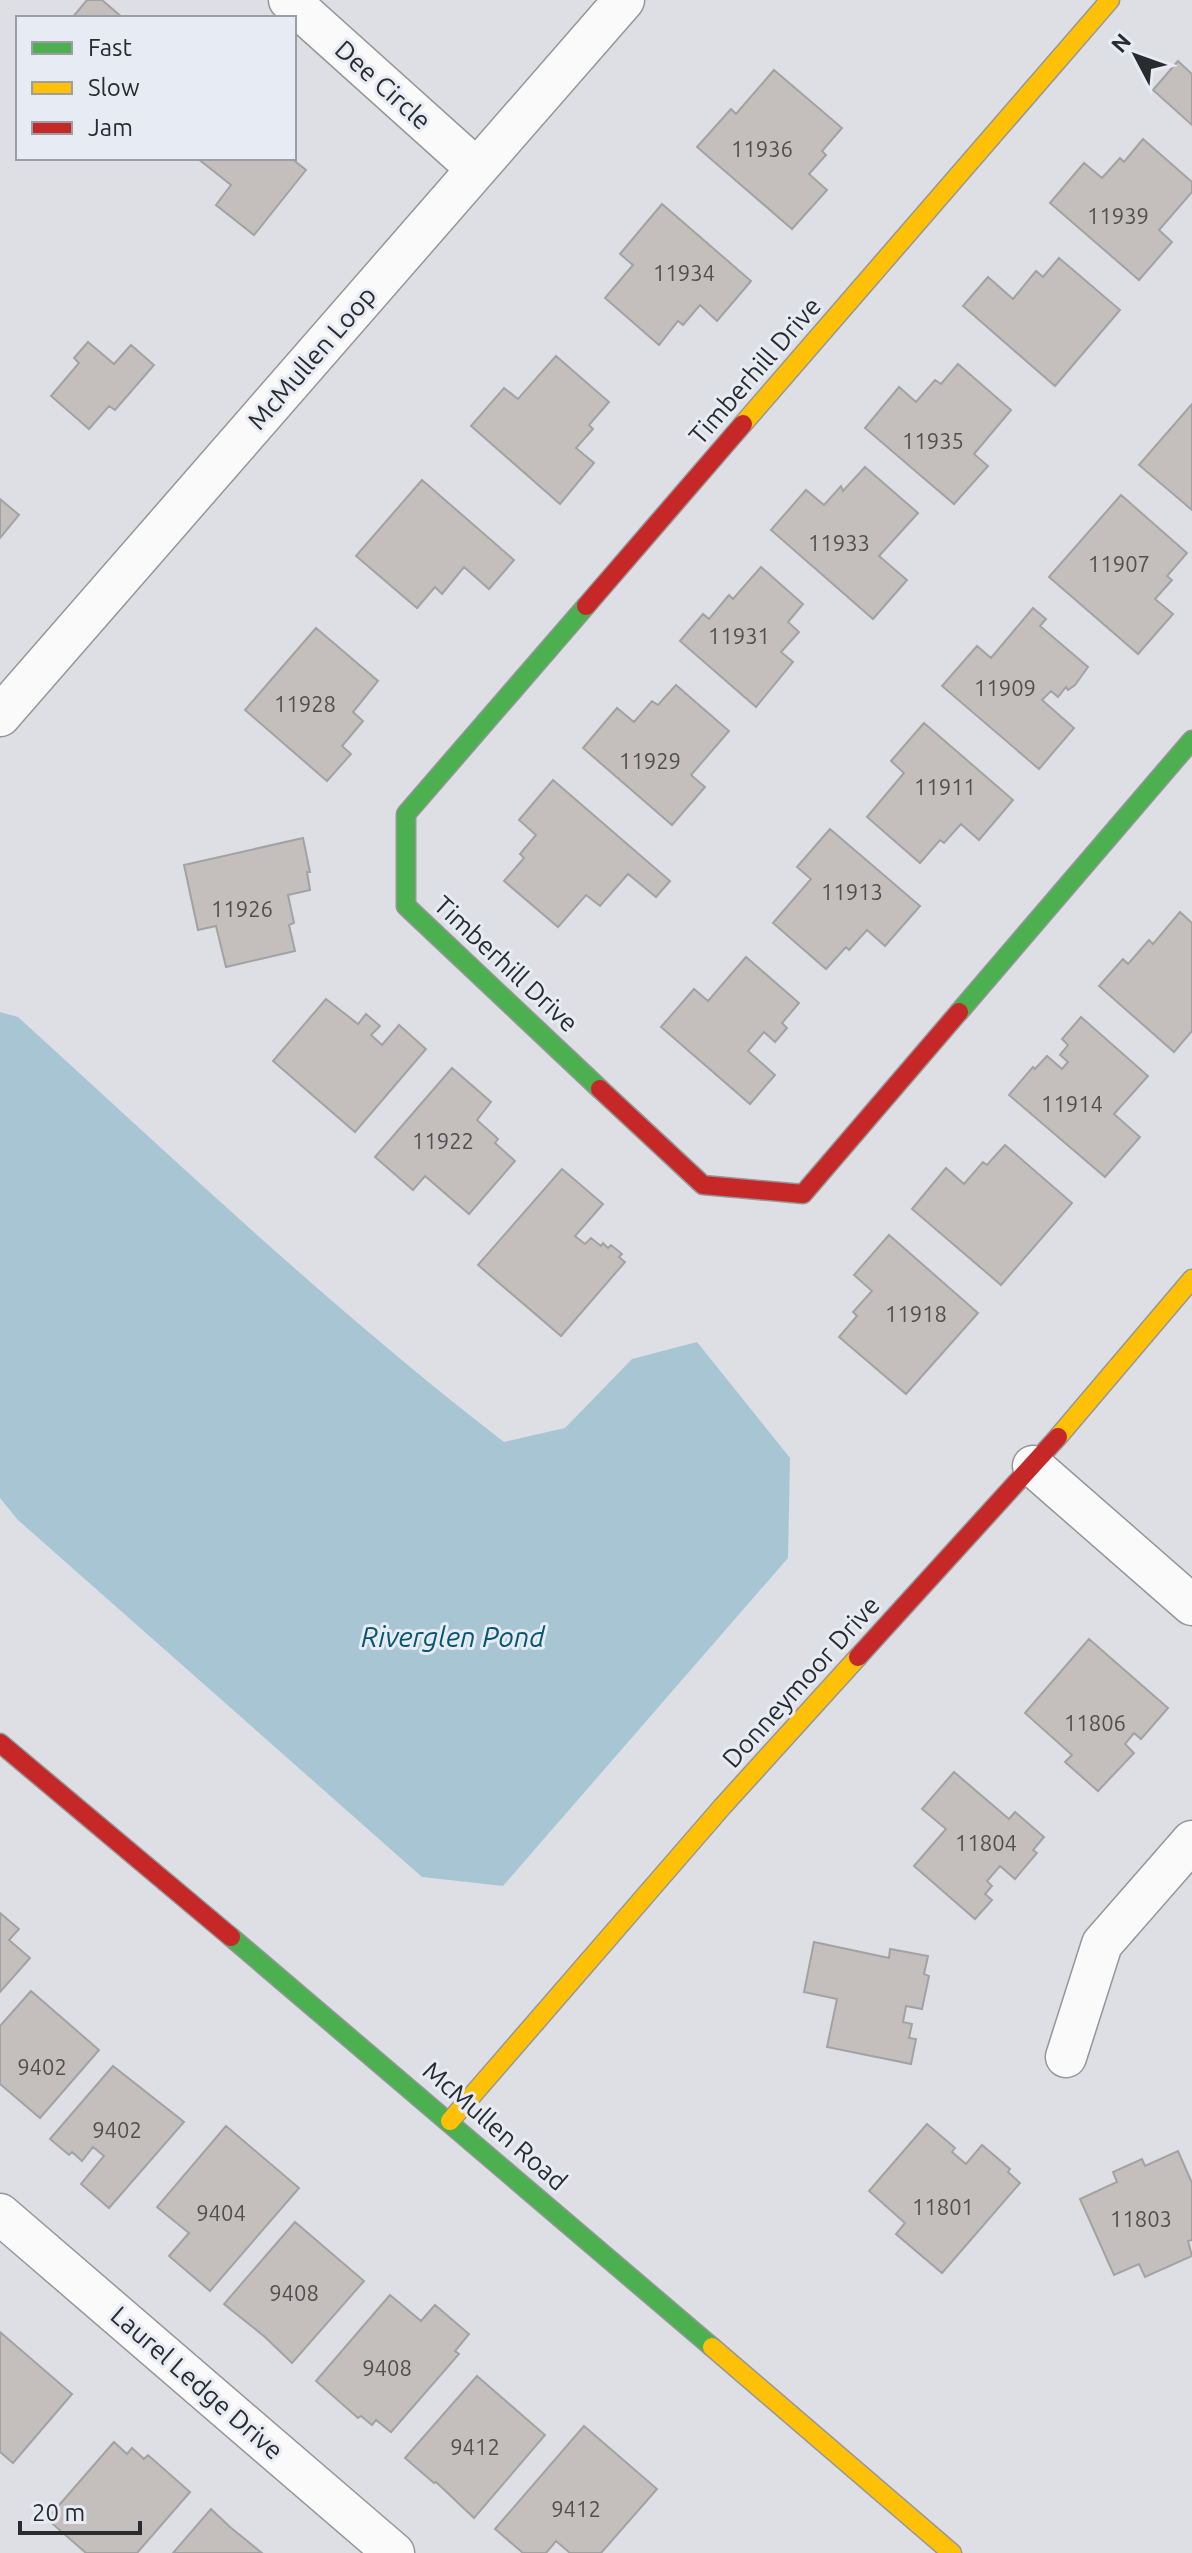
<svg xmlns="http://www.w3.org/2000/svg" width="1192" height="2553" viewBox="0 0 1192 2553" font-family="Ubuntu,sans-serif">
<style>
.water{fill:#a8c5d4}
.building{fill:#c4bfbc;stroke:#a3a2a3;stroke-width:2}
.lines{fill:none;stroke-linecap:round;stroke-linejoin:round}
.street-casing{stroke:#949699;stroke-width:43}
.fast-casing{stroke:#949699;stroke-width:21}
.slow-casing{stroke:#949699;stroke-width:21}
.jam-casing{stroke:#949699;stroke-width:21}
.street{stroke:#fafafb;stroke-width:40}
.fast{stroke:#4caf50;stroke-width:18}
.slow{stroke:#ffc107;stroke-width:18}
.jam{stroke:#c62828;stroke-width:18}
.labels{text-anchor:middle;stroke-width:6;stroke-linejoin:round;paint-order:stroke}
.number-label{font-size:22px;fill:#505052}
.street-label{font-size:26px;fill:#292b2e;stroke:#e7ebf4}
.water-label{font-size:28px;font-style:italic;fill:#055772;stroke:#e7ebf4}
</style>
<rect width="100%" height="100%" fill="#dddfe4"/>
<path class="water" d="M0 1012 18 1017C177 1162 334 1311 504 1442L565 1428 632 1359 697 1342 790 1458 788 1558 503 1886 422 1877 18 1520 0 1498Z"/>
<path class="building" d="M87 0H102L123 18H72Z
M1178 61 1192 74V125L1153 90Z
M774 70 842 128 822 151 826 155 809 174 827 190 792 229 697 147 731 109 736 114Z
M1143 139 1192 182V192L1159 230 1172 242 1139 280 1050 203 1084 163 1102 178 1120 158 1124 162Z
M197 158H291L306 170 254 235 216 205 231 185Z
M662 204 751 281 717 321 700 305 683 325 678 321 659 345 605 298 633 265 620 254Z
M1059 258 1120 310 1055 386 963 306 988 277 1013 299 1036 271 1043 277Z
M88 342 114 364 131 345 154 365 115 410 109 406 89 429 51 396 79 363 74 358Z
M556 356 609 402 589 425 593 429 576 448 594 463 560 504 471 426 504 388 518 399Z
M958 364 1011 410 974 454 988 466 954 504 865 428 899 387 916 402 935 380 941 384Z
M1192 404V510L1139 465Z
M865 467 918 513 879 556 907 580 873 619 771 530 806 490 824 505 841 486 843 491Z
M422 480 514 560 489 589 464 567 442 594 435 587 417 608 356 556Z
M1121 495 1187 553 1167 576 1172 580 1155 599 1173 614 1138 654 1049 577Z
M0 499 19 515 0 538Z
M761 567 803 604 788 622 799 632 781 652 793 662 756 707 680 641 703 614 709 619 729 595 733 599Z
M1033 608 1046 619 1040 626 1088 667 1075 685 1068 690 1066 687 1058 697 1051 691 1042 700 1074 728 1039 769 942 686 977 646 991 658Z
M316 628 378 681 353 712 363 721 342 746 351 754 327 781 245 710Z
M676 685 729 731 691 775 705 787 672 825 583 748 617 708 634 722 652 701 658 705Z
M924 723 1013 800 979 840 961 824 944 843 940 840 920 863 867 817 904 773 891 761Z
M553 780 670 881 656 897 628 874 600 906 586 895 558 927 504 881 524 858 520 854 536 835 519 820Z
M830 829 920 906 885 946 867 930 849 950 846 947 826 969 773 923 811 879 797 867Z
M303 838 310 872H307L310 890 288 895 294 923 289 925 295 951 226 967 216 926 198 930 184 865Z
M1180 912 1192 923V1031L1174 1052 1099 986 1123 959 1128 964 1149 940 1153 944Z
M746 957 799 1003 782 1023 787 1028 775 1042 764 1032 748 1051 775 1075 750 1104 661 1027 694 989 708 1001Z
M326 999 358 1024 366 1014 380 1026 371 1035 382 1045 399 1025 426 1049 355 1132 273 1061Z
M1081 1017 1148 1076 1114 1114 1140 1137 1105 1177 1009 1095 1033 1067 1035 1069 1047 1056 1062 1069 1068 1062 1060 1055 1068 1045 1062 1039Z
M452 1068 491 1102 477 1120 498 1139 495 1143 515 1161 469 1214 425 1176 413 1190 375 1157Z
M1005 1145 1072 1203 1001 1285 912 1209 946 1168 964 1184 983 1162 987 1165Z
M562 1169 603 1204 575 1236 585 1244 591 1238 601 1246 603 1243 608 1248 611 1245 622 1254 619 1257 625 1262 561 1336 478 1265Z
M889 1235 978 1313 906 1394 839 1337 857 1316 853 1312 872 1291 854 1275Z
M1089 1639 1168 1708 1141 1739 1134 1733 1125 1744 1134 1753 1098 1791 1065 1762 1072 1755 1025 1713Z
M954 1772 1009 1819 1015 1812 1044 1837 1033 1850 1037 1853 1015 1879 1000 1866 987 1881 992 1886 985 1894 992 1900 975 1919 914 1866 946 1829 922 1809Z
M0 1913 19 1929 9 1940 30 1958 0 1992Z
M814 1942 889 1958 890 1949 928 1956 924 1974 929 1976 922 2009 906 2006 903 2022 912 2024 909 2038 916 2039 911 2064 827 2047 837 1999 804 1992Z
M31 1991 99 2050 40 2118 0 2084V2026Z
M113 2066 184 2122 109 2208 81 2184 104 2156 93 2147 82 2161 72 2152 69 2155 50 2139Z
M927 2124 955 2148 952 2152 966 2164 982 2145 1010 2169 1008 2172 1020 2183 942 2273 896 2234 905 2223 869 2191Z
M226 2126 299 2188 210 2291 169 2256 189 2233 157 2207Z
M1178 2151 1192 2183V2240L1188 2241 1192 2256 1145 2277 1139 2264 1114 2275 1080 2199 1117 2182 1113 2172 1142 2159 1145 2166Z
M295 2222 364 2281 292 2363 265 2337 224 2304Z
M390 2295 421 2321 435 2305 469 2334 455 2351 459 2354 391 2432 376 2420 372 2425 361 2416 358 2418 316 2381Z
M0 2332 72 2394 13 2463 0 2452Z
M477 2376 545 2435 474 2518 436 2482 434 2483 405 2458Z
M584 2426 657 2489 601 2553H570L556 2541 546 2553H523L495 2529Z
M114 2442 127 2454 132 2448 144 2459 148 2455 190 2492 137 2553H86L47 2519Z
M211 2509 230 2527 262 2553H173Z"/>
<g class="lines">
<g class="street-casing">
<path id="street" d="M289 0 477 169
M0 716 624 0
M1033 1466 1192 1605
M1066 2057 1102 1944 1192 1841
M0 2214 394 2553"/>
</g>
<g class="fast-casing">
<path id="fast" d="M586 606 406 814V906L600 1089
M959 1012 1192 740
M231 1937 712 2347"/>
</g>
<g class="slow-casing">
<path id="slow" d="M743 424 1110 0
M1058 1437 1192 1279
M450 2121 722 1807 858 1657
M712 2347 952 2553"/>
</g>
<g class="jam-casing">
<path id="jam" d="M586 606 743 424
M600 1089 703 1185 803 1194 959 1012
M858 1657 1058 1437
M0 1743 231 1937"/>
</g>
<use href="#street" class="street"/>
<use href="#fast" class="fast"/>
<use href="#slow" class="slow"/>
<use href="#jam" class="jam"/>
</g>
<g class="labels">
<g class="number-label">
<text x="762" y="157">11936</text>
<text x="1118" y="224">11939</text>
<text x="684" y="281">11934</text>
<text x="933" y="449">11935</text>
<text x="839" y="551">11933</text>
<text x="1119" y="572">11907</text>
<text x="739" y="644">11931</text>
<text x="1005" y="696">11909</text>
<text x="305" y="712">11928</text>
<text x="650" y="769">11929</text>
<text x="945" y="795">11911</text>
<text x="852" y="900">11913</text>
<text x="242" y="917">11926</text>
<text x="1072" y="1112">11914</text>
<text x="443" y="1149">11922</text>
<text x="916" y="1322">11918</text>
<text x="1095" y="1731">11806</text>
<text x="986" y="1851">11804</text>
<text x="42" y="2075">9402</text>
<text x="117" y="2138">9402</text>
<text x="943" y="2215">11801</text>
<text x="221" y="2221">9404</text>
<text x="1141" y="2227">11803</text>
<text x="294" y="2301">9408</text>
<text x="387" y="2376">9408</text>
<text x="475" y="2455">9412</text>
<text x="576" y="2517">9412</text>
</g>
<g class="street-label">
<text transform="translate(383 85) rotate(42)" y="9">Dee Circle</text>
<text transform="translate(312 358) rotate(-49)" y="9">McMullen Loop</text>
<text transform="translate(755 371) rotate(-49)" y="9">Timberhill Drive</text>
<text transform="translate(506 964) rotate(43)" y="9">Timberhill Drive</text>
<text transform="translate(801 1682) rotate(-48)" y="9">Donneymoor Drive</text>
<text transform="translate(495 2126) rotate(41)" y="9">McMullen Road</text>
<text transform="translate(197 2383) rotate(41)" y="9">Laurel Ledge Drive</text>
</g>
<g class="water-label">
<text x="453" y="1647">Riverglen Pond</text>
</g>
</g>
<rect x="16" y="16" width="280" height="144" fill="#e7ebf4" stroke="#9b9ea5" stroke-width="2"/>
<rect x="32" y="42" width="40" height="12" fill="#4caf50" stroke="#9b9ea5" stroke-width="2"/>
<text x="88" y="56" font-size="24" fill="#292b2e">Fast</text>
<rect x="32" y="82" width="40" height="12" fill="#ffc107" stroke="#9b9ea5" stroke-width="2"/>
<text x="88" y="96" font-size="24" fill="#292b2e">Slow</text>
<rect x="32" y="122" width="40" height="12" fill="#c62828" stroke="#9b9ea5" stroke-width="2"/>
<text x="88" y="136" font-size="24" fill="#292b2e">Jam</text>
<g transform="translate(1136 56) rotate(311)" stroke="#e7ebf4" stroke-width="6" paint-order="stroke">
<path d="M0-6L14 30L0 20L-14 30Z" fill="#292b2e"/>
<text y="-12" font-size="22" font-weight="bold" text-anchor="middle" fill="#292b2e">N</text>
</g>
<path d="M20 2521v12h120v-12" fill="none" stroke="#292b2e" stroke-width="4"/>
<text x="32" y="2521" font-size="24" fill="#292b2e" stroke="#e7ebf4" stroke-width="6" paint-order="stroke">20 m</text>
</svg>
